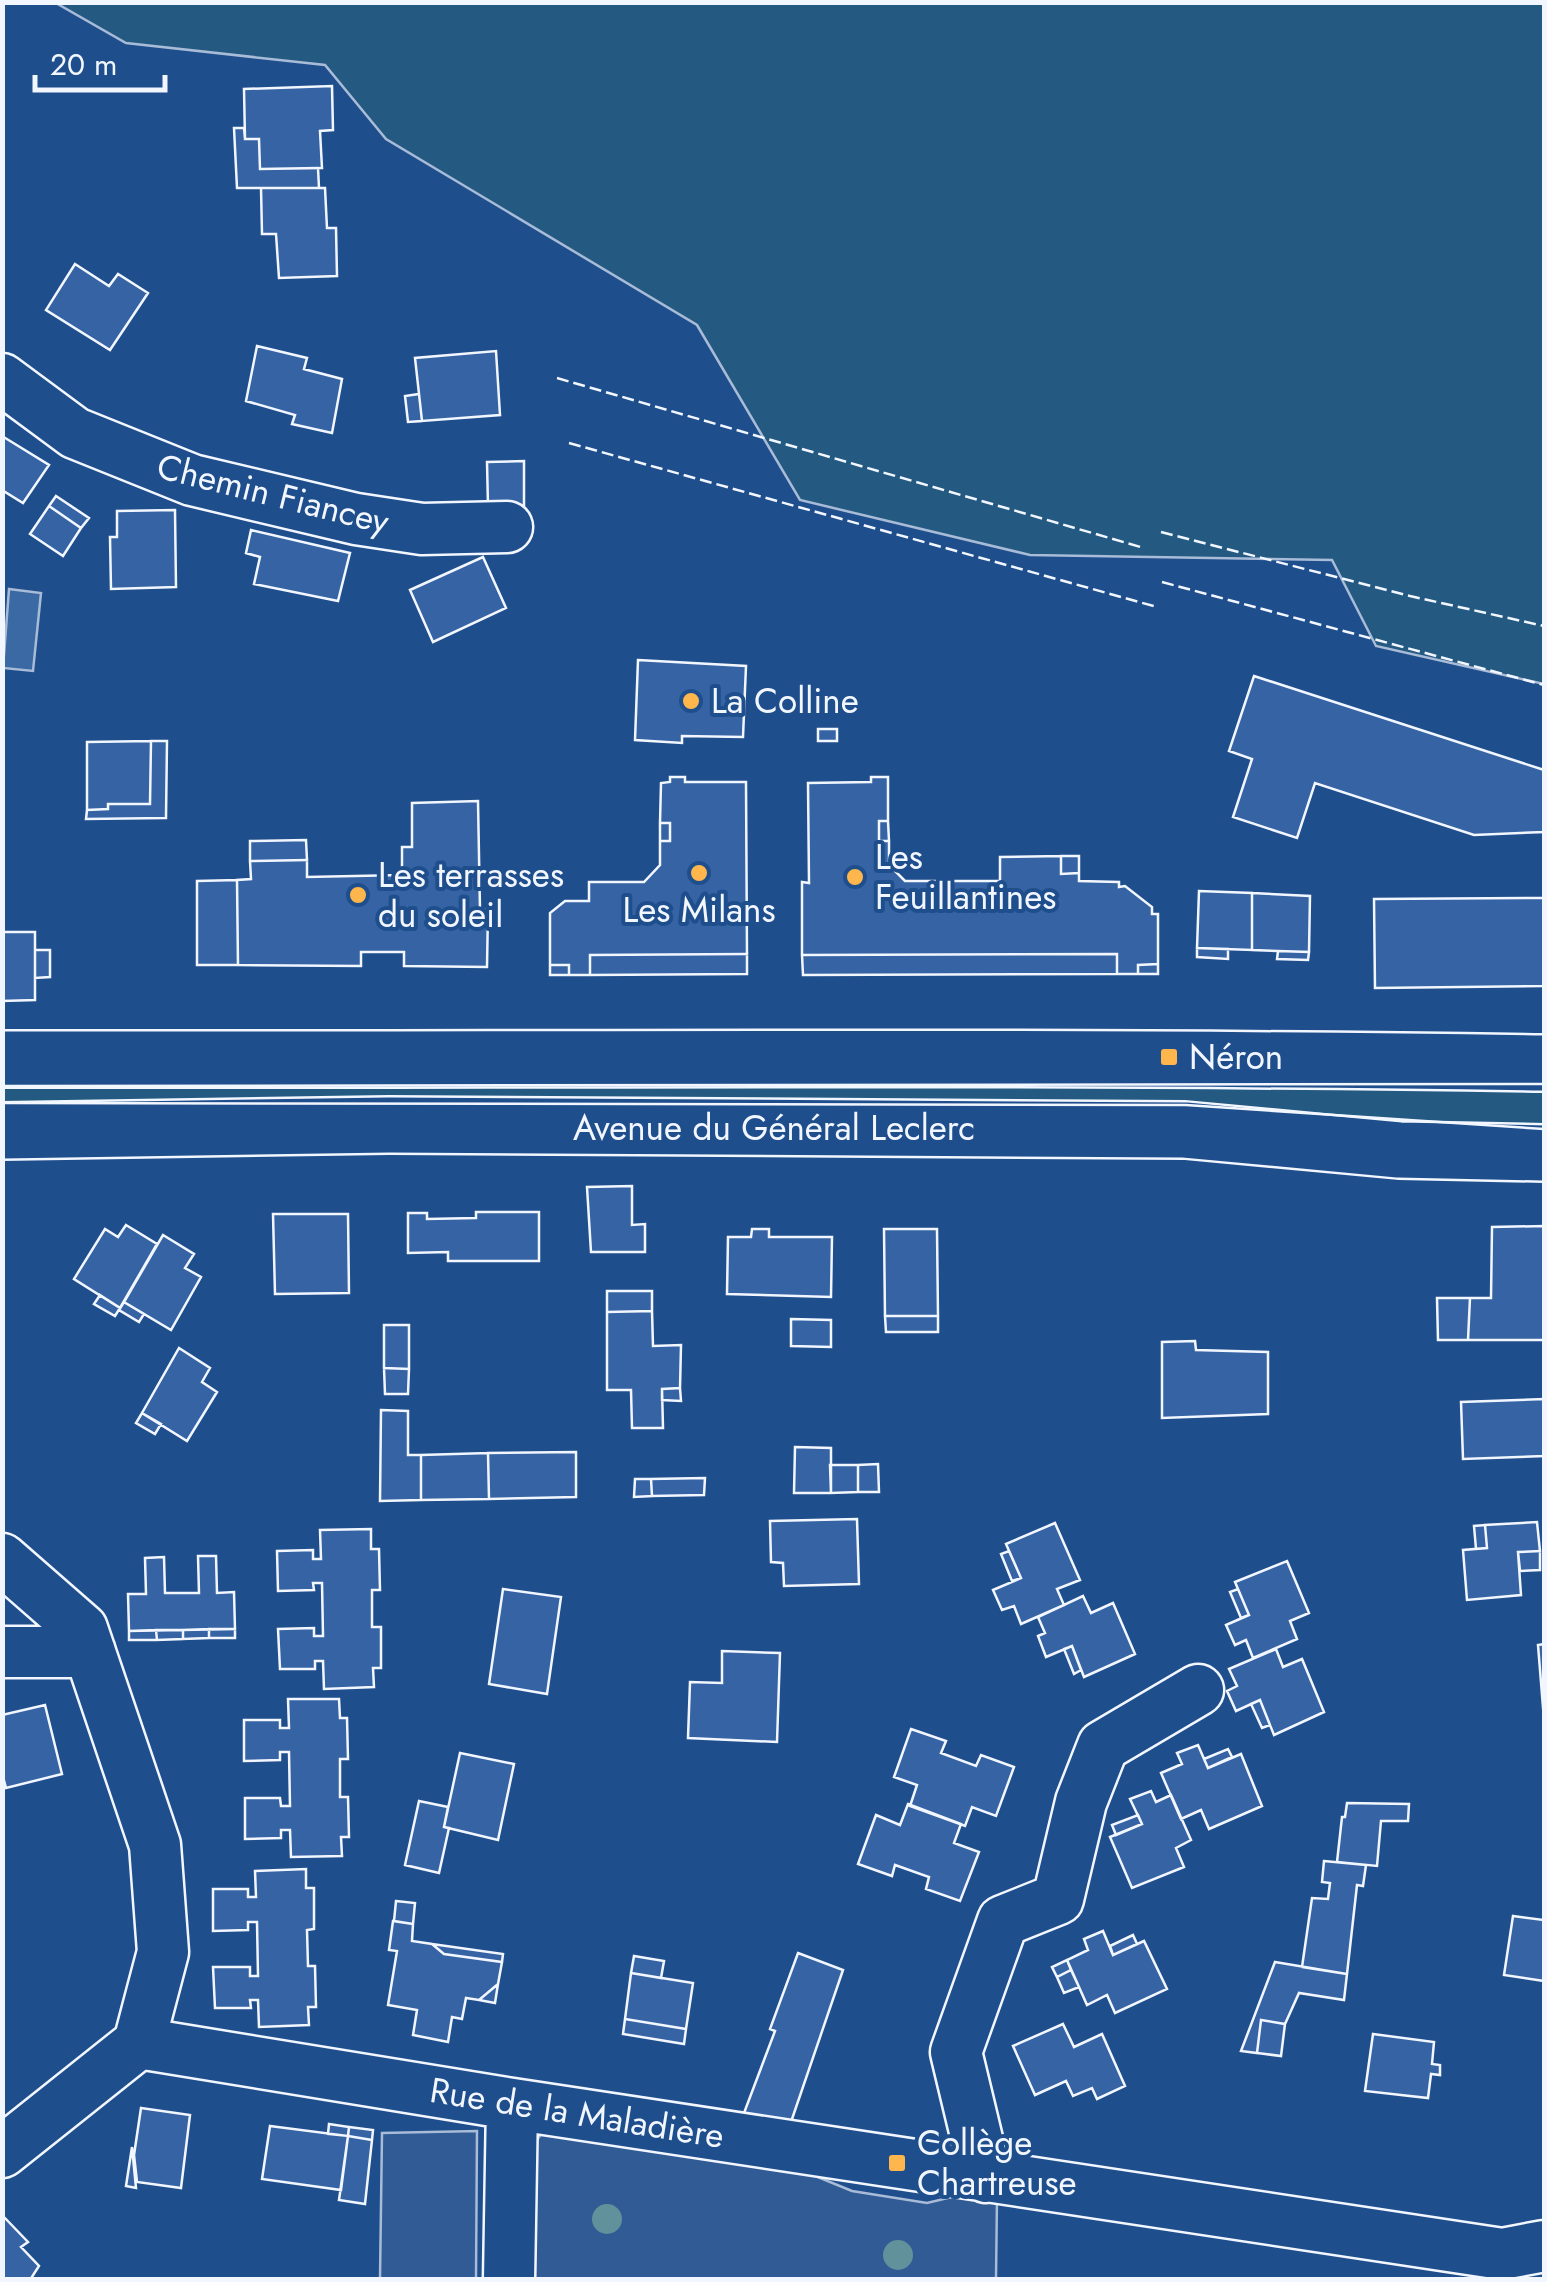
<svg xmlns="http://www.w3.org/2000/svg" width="1547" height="2282" viewBox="0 0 1547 2282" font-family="Jost,sans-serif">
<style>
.green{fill:#245a82;stroke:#a8bbd7;stroke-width:2.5}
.parking{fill:#305b95;stroke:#a8bbd7;stroke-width:2.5}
.water{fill:#3b69a3;stroke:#a8bbd7;stroke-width:2.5}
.building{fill:#3563a3;stroke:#f2f6ff;stroke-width:2.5}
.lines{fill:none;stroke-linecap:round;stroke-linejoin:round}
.minor-casing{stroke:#f2f6ff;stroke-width:55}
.major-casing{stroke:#f2f6ff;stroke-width:60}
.minor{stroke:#1f4e8c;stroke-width:50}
.major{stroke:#1f4e8c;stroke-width:55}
.tram{stroke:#f2f6ff;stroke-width:2.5}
.fence{stroke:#f2f6ff;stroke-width:2.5;stroke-dasharray:12 5;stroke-linecap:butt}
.tree{fill:#61919a}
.poi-dot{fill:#ffb74d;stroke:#1f4e8c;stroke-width:4}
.labels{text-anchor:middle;stroke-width:8;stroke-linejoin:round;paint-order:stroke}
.street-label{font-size:35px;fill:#f2f6ff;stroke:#1f4e8c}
.poi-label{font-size:35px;fill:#f2f6ff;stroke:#1f4e8c;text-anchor:start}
</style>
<rect width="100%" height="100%" fill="#1f4e8c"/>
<path class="green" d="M56 3H1544V684L1376 646 1332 560 1030 555 800 500 697 325 386 139 325 65 126 43Z
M1543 1073 1544 1141 3 1115V1075Z"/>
<path class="parking" d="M477 2131 476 2279H380L382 2133Z
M542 2133 786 2164 852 2191 927 2203 973 2192 997 2197 996 2279 531 2280 533 2145Z"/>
<path class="water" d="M9 589 41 593 33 671 3 668Z"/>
<path class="building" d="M332 86 333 130 320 131 322 168 260 169 259 139H245L244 89Z
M234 128H244L245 139H259L260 169 318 168 319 188H237Z
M261 188H325L327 228H336L337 276 279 278 276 234H262Z
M75 264 109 286 118 274 148 293 110 350 46 310Z
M257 346 307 358 304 369 342 379 332 433 292 424 295 415 246 401Z
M496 351 500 415 422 421 415 358Z
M419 394 422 421 408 422 405 396Z
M2 436 49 465 23 503 2 490Z
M524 461V506L488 507 487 462Z
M56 496 89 518 81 528 49 506Z
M49 506 81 528 63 556 30 534Z
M175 510 176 587 111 589 110 537H117V511Z
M251 530 350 553 338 601 254 584 260 557 246 553Z
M483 557 506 608 433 642 410 590Z
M638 660 746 666 743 737 682 736V743L635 740Z
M1254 676 1544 770V832L1474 835 1315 783 1297 838 1233 817 1252 759 1229 751Z
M818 729H837V741H818Z
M151 741 150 804H108V809L87 810V742Z
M151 741H167L166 818 86 819 87 810 108 809V804H150Z
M670 777H685V782H746L747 954 590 955V975H569V965H550V913L565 901H589V882H644L660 865V841H670V823H660L661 783 670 782Z
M871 777H888V821H879V841H889V865L905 881H1000V857L1061 856V874L1079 873V881L1119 882V887L1125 886 1152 907V914H1158V964L1138 965V974H1117V954L802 955V882L809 883 808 783 871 782Z
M478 801 480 910H488L487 967 404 966V952H361V966L238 965 237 880 251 879 250 861 307 860V877L402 875V847H412V803Z
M879 821H888L889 841H879Z
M660 823H670V841H660Z
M306 840 307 860 250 861V841Z
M1061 856H1079V873L1061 874Z
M237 880 238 965H197V881Z
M1199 891 1252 893V950L1197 948Z
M1252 893 1310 896 1309 952 1252 950Z
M1544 898V986L1375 988 1374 899Z
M2 932H35V1000L2 1001Z
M1197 948 1228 949V959L1197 957Z
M35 950H50V977L35 978Z
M1278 951 1309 952 1308 960 1277 959Z
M747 954V974L590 975V955Z
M1117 954V974L803 975 802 955Z
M1158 964V974H1138V965Z
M550 965H569V975H550Z
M632 1186V1225L645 1224V1252H591L587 1187Z
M476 1212H539V1261H448V1252L408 1253V1213H427V1219L476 1218Z
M273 1214H348L349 1293 275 1294Z
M126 1225 157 1244 120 1308 74 1279 105 1229 118 1237Z
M1544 1226V1340H1468L1470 1298H1491L1492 1227Z
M752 1229H769V1237H832L831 1297 727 1294 728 1237H751Z
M884 1229H937L938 1316H885Z
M163 1235 194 1254 185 1268 201 1277 171 1330 124 1302Z
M607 1291H652V1311L607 1312Z
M100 1295 120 1308 115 1316 94 1304Z
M1437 1298H1470L1468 1340H1438Z
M124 1302 144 1314 139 1322 119 1310Z
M652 1311 653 1346 681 1345 680 1388 662 1389 663 1428H632L631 1390H607V1312Z
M885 1316H938V1332H886Z
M791 1319 831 1320V1347L791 1346Z
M384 1325H409V1369L384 1368Z
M1195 1341 1196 1350 1268 1352V1414L1162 1418V1342Z
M179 1348 210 1368 202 1382 217 1392 187 1441 142 1413Z
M384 1368 409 1369 408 1394H385Z
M680 1388 681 1401 662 1400V1389Z
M1544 1399V1456L1463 1459 1461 1402Z
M381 1410 408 1411V1455H421V1500L380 1501Z
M142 1413 161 1424 155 1434 136 1423Z
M795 1447 831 1448V1493H794Z
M576 1452V1497L489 1499 488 1453Z
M488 1453 489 1499 421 1500V1455Z
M878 1464 879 1492H858V1465Z
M830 1465H858V1492L831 1493Z
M705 1478 704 1495 652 1496 651 1479Z
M635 1479H651L652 1496 634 1497Z
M857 1519 859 1584 784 1586 783 1563 771 1562 770 1521Z
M1537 1522 1540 1551 1518 1552 1521 1595 1467 1600 1463 1550 1487 1548 1485 1525Z
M1055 1523 1080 1580 1057 1589 1064 1605 1021 1624 1014 1606 1002 1610 993 1590 1021 1578 1006 1544Z
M1485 1525 1487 1548 1476 1549 1474 1526Z
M371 1529V1549H379L380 1590H372V1627H381V1668H373L374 1687 324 1689 323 1661H315V1669H280L278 1629 314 1628V1636H323L322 1583H313L314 1590 278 1591 277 1551 313 1550V1559H321L320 1530Z
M1009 1551 1021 1578 1012 1581 1001 1554Z
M1540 1551V1570L1520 1571 1518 1552Z
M198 1556H216L217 1593 234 1592 235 1629 129 1631 128 1594H146L145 1558 164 1557 165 1593H199Z
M1287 1561 1309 1613 1290 1621 1297 1639 1253 1658 1246 1640 1235 1645 1226 1625 1249 1615 1235 1582Z
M503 1589 561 1597 547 1694 489 1684Z
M1238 1589 1249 1615 1241 1618 1230 1592Z
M1083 1596 1091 1613 1113 1603 1135 1654 1084 1677 1072 1646 1046 1657 1038 1636 1045 1633 1038 1617Z
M209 1629H235V1638H209Z
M209 1629V1638L183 1639V1630Z
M156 1630 157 1640H129V1631Z
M156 1630H183V1639L157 1640Z
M1544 1644V1720L1538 1645Z
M1072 1646 1081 1670 1074 1674 1064 1649Z
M1276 1649 1283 1667 1302 1659 1324 1712 1274 1735 1260 1700 1236 1711 1227 1691 1237 1686 1229 1669Z
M722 1651 780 1653 777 1742 688 1738 690 1682 722 1683Z
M288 1699H339L340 1718H347L348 1759H340V1797H348L349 1837H341L342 1856 291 1857 290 1830H281V1838L245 1839V1798H280L281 1806H290L289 1752H280V1760L244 1761V1720H280V1728H289Z
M1260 1700 1270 1725 1262 1728 1251 1704Z
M45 1705 62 1774 6 1788 2 1773V1715Z
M911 1729 946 1741 941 1753 976 1766 981 1755 1014 1767 996 1816 972 1807 965 1826 910 1806 917 1785 894 1777Z
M1198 1745 1208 1768 1241 1754 1262 1806 1209 1829 1201 1810 1181 1819 1161 1773 1182 1764 1177 1753Z
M1228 1749 1232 1757 1208 1768 1204 1759Z
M460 1753 514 1764 498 1840 444 1827Z
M1151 1791 1156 1802 1171 1795 1191 1840 1176 1848 1184 1867 1132 1888 1110 1837 1142 1824 1130 1799Z
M419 1801 448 1807 444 1827 449 1828 439 1873 405 1865Z
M1347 1803 1409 1804 1408 1821H1381L1377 1866 1337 1862 1342 1817H1345Z
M908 1804 961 1824 954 1843 979 1852 960 1901 926 1889 929 1877 895 1865 892 1876 858 1864 876 1815 900 1825Z
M1138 1815 1142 1824 1116 1835 1112 1825Z
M1324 1861 1366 1865 1363 1886 1357 1885 1347 1974 1302 1967 1312 1898 1328 1899 1330 1883 1322 1882Z
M306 1869V1888H314V1929L307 1930 308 1966H315L316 2007H308L309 2025 259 2027 258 2000H250L251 2008H215L213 1967H250V1976H258L257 1922H248V1930L213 1931V1889H248V1897H256L255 1871Z
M396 1901 415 1903 413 1924 394 1921Z
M1513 1916 1544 1920V1981L1504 1975Z
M393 1921 413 1924 412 1941 432 1944 444 1954 502 1962 498 1984 479 2000 466 1998 462 2019 452 2017 448 2042 413 2035 417 2010 388 2005 397 1951 389 1950Z
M1103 1931 1113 1955 1144 1941 1167 1989 1115 2013 1107 1995 1087 2005 1067 1960 1088 1950 1084 1939Z
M1133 1935 1137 1944 1113 1955 1110 1946Z
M432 1944 503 1954 502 1962 444 1954Z
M798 1953 843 1970 791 2122 744 2113 775 2031 770 2029Z
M634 1956 664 1961 661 1978 631 1973Z
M1067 1960 1071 1970 1057 1977 1052 1967Z
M1275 1962 1347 1974 1344 2000 1299 1993 1285 2024 1261 2020 1257 2053 1241 2051Z
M1071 1970 1079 1987 1064 1993 1057 1977Z
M631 1973 693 1983 686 2029 625 2019Z
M498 1984 495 2003 479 2000Z
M625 2019 686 2029 684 2044 623 2034Z
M1261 2020 1285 2024 1281 2056 1257 2053Z
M1063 2024 1074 2047 1102 2034 1125 2086 1097 2099 1092 2088 1073 2096 1066 2081 1035 2095 1013 2046Z
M1373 2034 1434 2042 1432 2064 1440 2065V2075L1431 2074 1428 2098 1365 2091Z
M141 2108 190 2115 181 2188 137 2182 134 2155Z
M329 2124 349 2127 348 2136 328 2134Z
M270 2126 348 2136 341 2190 262 2179Z
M349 2127 373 2130 372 2140 348 2136Z
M348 2136 372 2140 365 2204 339 2200Z
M132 2147 136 2188 126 2186Z
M3 2216 28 2242 21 2247 39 2266 30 2280H2Z"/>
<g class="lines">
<g class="minor-casing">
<path id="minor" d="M2 379 75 433 192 480 356 519 422 529 507 527
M2 1559 82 1629 155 1845 163 1952 139 2043
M2 1652H90
M139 2043 512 2104 1502 2254 1544 2246
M2 2152 139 2043
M986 2177 956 2052 1003 1921 1058 1899 1081 1802 1103 1746 1198 1690
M509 2280 512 2104"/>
</g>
<g class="major-casing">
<path id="major" d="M2 1059C517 1060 1031 1055 1544 1063
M2 1131 389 1125 1185 1130 1399 1150 1544 1153"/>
</g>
<use href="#minor" class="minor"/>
<use href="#major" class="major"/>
<path class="tram" d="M2 1086 1544 1084
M2 1103 1186 1105 1544 1129"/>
<path class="fence" d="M557 378 1144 548
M569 443 1157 607
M1161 532 1410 596 1544 626
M1162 582 1544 685"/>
</g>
<g class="tree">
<circle cx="607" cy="2219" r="15"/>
<circle cx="898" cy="2255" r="15"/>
</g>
<g class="poi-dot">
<circle cx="691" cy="701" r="10"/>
<circle cx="699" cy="873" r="10"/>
<circle cx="855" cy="877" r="10"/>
<circle cx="358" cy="895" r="10"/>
<rect x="1159" y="1047" width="20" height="20" rx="5"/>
<rect x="887" y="2153" width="20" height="20" rx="5"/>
</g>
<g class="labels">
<g class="street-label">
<text transform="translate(273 494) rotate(14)" y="12">Chemin Fiancey</text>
<text x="774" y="1140">Avenue du Général Leclerc</text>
<text transform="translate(577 2113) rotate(9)" y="12">Rue de la Maladière</text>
</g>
<g class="poi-label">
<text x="711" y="713">La Colline</text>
<text x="875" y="869">Les<tspan x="875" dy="40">Feuillantines</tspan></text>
<text x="378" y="887">Les terrasses<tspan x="378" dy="40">du soleil</tspan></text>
<text x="699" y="922" text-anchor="middle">Les Milans</text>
<text x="1189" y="1069">Néron</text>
<text x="917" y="2155">Collège<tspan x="917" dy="40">Chartreuse</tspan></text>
</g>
</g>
<rect width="1547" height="2282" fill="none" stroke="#f2f6ff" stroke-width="10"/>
<path d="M35 75v15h130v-15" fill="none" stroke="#f2f6ff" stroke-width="5"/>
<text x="50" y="75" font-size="30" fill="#f2f6ff" stroke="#1f4e8c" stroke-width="8" paint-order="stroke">20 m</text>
</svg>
